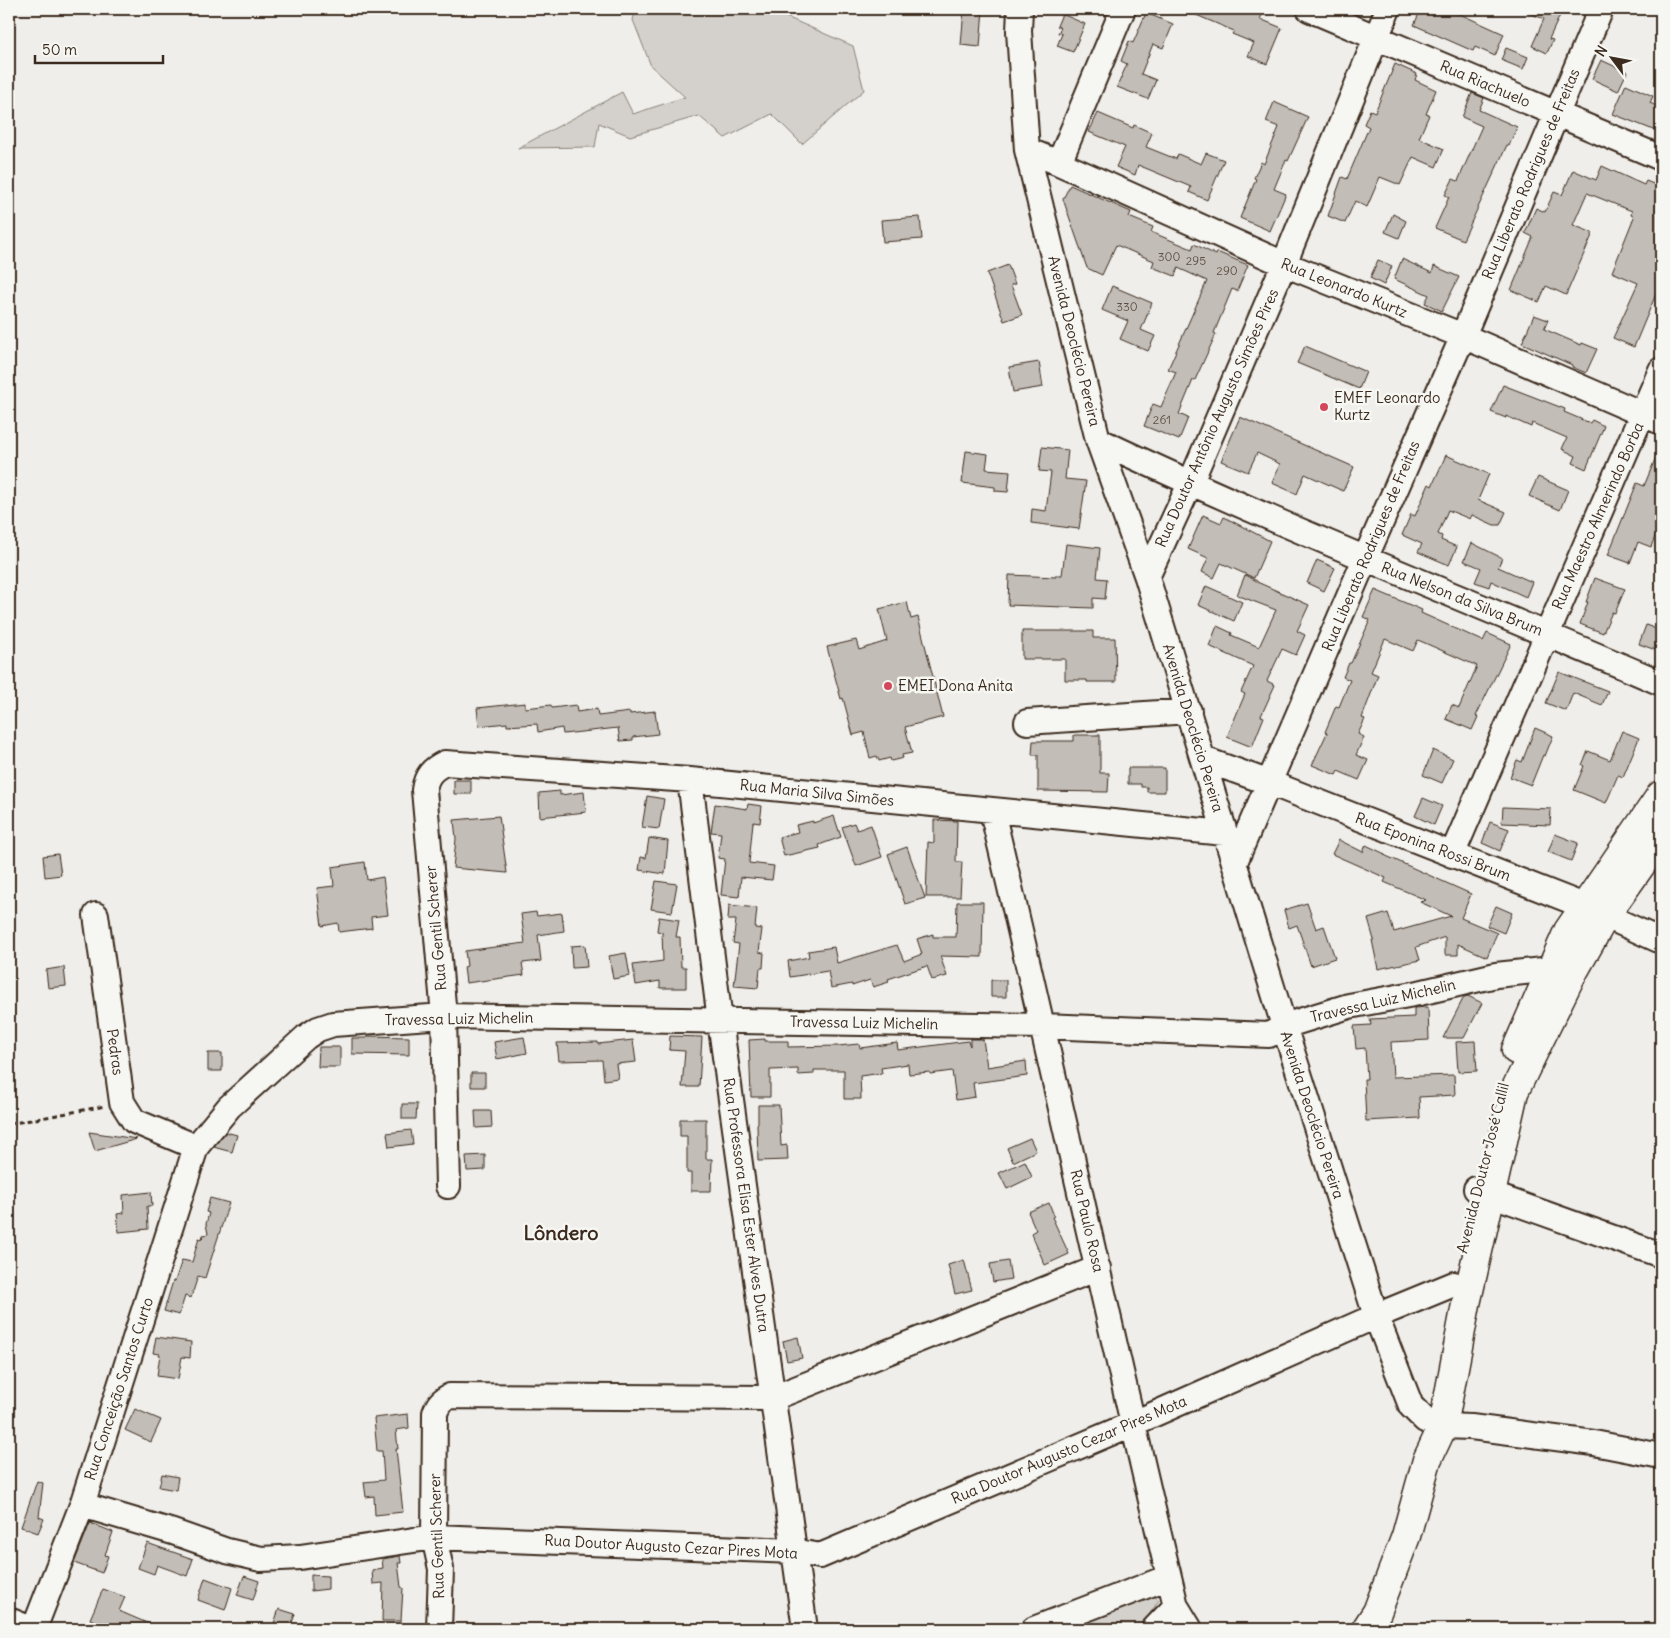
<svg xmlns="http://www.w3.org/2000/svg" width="1670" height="1638" viewBox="0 0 1670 1638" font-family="Delius,sans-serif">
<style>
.green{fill:#d4d1cc;stroke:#887e75}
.building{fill:#c2bdb7;stroke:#3b2a1e}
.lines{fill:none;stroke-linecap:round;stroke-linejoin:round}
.minor-casing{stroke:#3b2a1e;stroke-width:28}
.major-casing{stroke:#3b2a1e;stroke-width:31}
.path{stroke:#3b2a1e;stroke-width:3;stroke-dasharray:5 4;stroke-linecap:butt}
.minor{stroke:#f6f6f2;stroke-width:24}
.major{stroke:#f6f6f2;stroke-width:28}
.poi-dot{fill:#d1495b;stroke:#f6f6f2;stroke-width:2}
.labels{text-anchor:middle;stroke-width:5;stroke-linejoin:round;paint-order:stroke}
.number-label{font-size:12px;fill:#5d4f44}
.street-label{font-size:15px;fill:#3b2a1e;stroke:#f6f6f2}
.poi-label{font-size:15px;fill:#3b2a1e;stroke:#f6f6f2;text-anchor:start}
.district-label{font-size:20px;font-weight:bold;fill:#3b2a1e;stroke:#f6f6f2}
</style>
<rect width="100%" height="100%" fill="#efeeea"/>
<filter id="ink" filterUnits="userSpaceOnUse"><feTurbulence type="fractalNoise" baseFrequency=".02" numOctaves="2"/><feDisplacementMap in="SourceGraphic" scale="10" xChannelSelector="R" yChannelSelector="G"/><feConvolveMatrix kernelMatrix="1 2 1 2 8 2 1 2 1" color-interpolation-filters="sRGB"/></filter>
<g filter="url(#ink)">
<path class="green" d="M636 9H768L853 46 864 90 802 144 772 114 725 138 699 116 630 136 599 123 595 147 518 148 622 92 633 114 685 97 651 66 633 20Z
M1152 1595 1159 1600 1140 1629H1051Z"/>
<path class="building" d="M964 9H983L980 47 961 45Z
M1182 9H1254L1263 13 1260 19 1282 28 1267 64 1248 56 1254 43 1232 34 1234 31Z
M1421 9H1449L1504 34 1495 56 1475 47 1473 51 1414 25Z
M1519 9H1563L1549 39 1553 40 1547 53 1532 46 1544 19Z
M1146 13 1173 24 1163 48 1153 44 1141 74 1156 80 1148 99 1117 87 1127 64 1121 61 1129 41 1133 43Z
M1062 14 1085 24 1073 52 1057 46 1062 34 1058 33 1061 28 1057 26Z
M1506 48 1528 57 1523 69 1501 60Z
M1601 60 1627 72 1618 91 1592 79Z
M1395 64 1417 74 1415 80 1436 90 1426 114 1429 115 1419 138 1444 149 1436 167 1413 157 1400 185 1380 177 1367 207 1355 201 1345 223 1328 216 1342 177 1347 179 1369 127 1364 124 1370 110 1375 112Z
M1626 84 1653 96 1650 103 1661 108V133L1613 114Z
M1472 93 1484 98 1479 110 1517 127 1509 146 1507 145 1463 240 1435 228 1449 197 1445 195 1453 179 1458 181 1482 126 1462 117Z
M1274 102 1308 117 1288 161 1286 160 1274 189 1286 194 1270 231 1240 218 1256 179 1254 178 1261 162 1264 164 1279 127 1266 122Z
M1098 113 1133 128 1134 125 1152 133 1146 147 1176 159 1178 154 1201 164 1206 153 1224 160 1207 200 1189 192 1191 187 1138 165 1135 175 1116 167 1125 147 1089 132Z
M1602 166 1644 185 1646 181 1661 187V282L1634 347 1613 338 1638 283 1612 272 1634 217 1631 215 1632 211 1587 193 1573 225 1593 233 1566 295 1546 286 1539 302 1511 290 1533 237 1525 233 1536 208 1545 212 1554 192 1562 195 1573 170 1596 180Z
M1070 185 1131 212 1129 217 1153 227 1151 232 1192 249 1194 244 1216 255 1217 252 1248 265 1237 291 1232 289 1214 333 1216 334 1195 380H1193L1179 414 1188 418 1179 440 1144 426 1153 404 1161 407 1176 372 1168 369 1207 281 1178 268 1175 276 1152 267 1154 261 1116 245 1102 275 1087 268 1063 199Z
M1393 214 1406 221 1399 238 1385 232Z
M920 217 922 239 883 242 881 220Z
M1402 259 1432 273 1434 266 1459 277 1442 311 1425 303 1429 295 1394 279Z
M1378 260 1392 266 1384 285 1370 278Z
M1008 265 1015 284 1011 285 1022 315 1004 321 987 273Z
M1112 286 1152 303 1141 330 1155 336 1148 351 1120 339 1128 321 1102 310Z
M1534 315 1548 320 1544 329 1581 345 1582 343 1597 349 1586 373 1572 367V365L1522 343Z
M1305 346 1366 372 1359 389 1297 363Z
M1039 362 1043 387 1013 392 1009 367Z
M1503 385 1565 409 1564 412 1590 423 1592 420 1604 426 1586 469 1573 463 1576 456 1562 449 1567 438 1532 423 1531 427 1506 416V418L1491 412Z
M1240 417 1354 467 1343 491 1305 474 1297 494 1272 483 1280 464 1257 453 1248 472 1221 461Z
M1661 445V481L1657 491 1661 493V521L1651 547 1638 542 1630 563 1608 555 1637 483 1644 486Z
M1042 447 1068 450 1065 479 1086 481 1079 529 1031 523 1032 509 1046 511 1051 472 1039 471Z
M966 451 988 454 986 469 1010 471 1008 492 995 491V487L962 483Z
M1446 455 1489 474 1478 500 1506 512 1500 525H1494L1472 515 1470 519 1448 510 1438 534 1442 536 1441 540 1457 547 1449 565 1418 552 1422 544 1402 535 1411 514 1415 516 1429 484 1432 486Z
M1538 477 1568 490 1560 510 1529 496Z
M1203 515 1221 523 1224 517 1270 541 1254 578 1221 563 1214 578 1202 572 1208 558 1188 549Z
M1472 543 1502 558 1498 567 1532 582 1526 597 1491 581 1489 587 1475 582 1481 568 1464 561Z
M1066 544 1100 548 1097 578 1107 579 1105 599 1093 598V608L1008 605 1009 575 1056 577V575H1062Z
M1317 560 1335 568 1324 591 1307 583Z
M1245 575 1257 581V582L1309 605 1297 631 1305 635 1296 655 1282 649 1267 681 1275 685 1261 716 1264 717 1252 747 1227 737 1245 694 1241 692 1253 666 1209 646 1217 626 1232 633 1231 635 1259 647 1276 610 1237 595Z
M1595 578 1625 589 1615 613 1612 612 1603 633 1580 624 1588 602H1586Z
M1206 586 1242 602 1234 621 1198 605Z
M1375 590 1422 610 1421 613 1483 641 1487 633 1511 644 1476 716 1478 717 1472 730 1446 719 1452 705 1459 708 1477 666 1418 640 1413 651 1385 639 1371 672 1378 675 1362 718 1365 719 1358 734 1364 737 1356 755 1368 760 1359 780 1338 771 1336 775 1312 765 1327 733 1325 732 1336 706 1339 707 1350 680 1343 677 1349 663H1351L1370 620 1363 617Z
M907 602 911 619 918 617 943 717 905 727 912 753 902 755 903 758 891 761 890 758 879 761 877 756 870 758 864 732 853 735 843 698 841 699 827 647 856 640 859 650 887 641 879 609Z
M1646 625 1661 631V652L1639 644Z
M1022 631H1093V638H1115L1116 682H1087V680H1065V659H1022Z
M1559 672 1608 691 1602 705 1573 693 1566 711 1546 703Z
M525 703V708L551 705 552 708 576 705 577 712 597 709 598 716 630 712V714L655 711 658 734 633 737V740L620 741 618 728 563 734 562 728 538 732 537 724 507 726V723L479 726 477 708Z
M1535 728 1553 736 1545 756 1543 755 1531 785 1510 777 1517 760 1522 762Z
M1622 731 1639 738 1623 777 1618 775 1606 803 1574 790 1584 766 1582 765 1588 751 1610 760Z
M1074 735H1100V773H1109L1108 792 1038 791V755H1032L1033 741H1074Z
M1433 750 1453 759 1442 783 1423 775Z
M1128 768H1165V792H1147V787H1141V784H1128Z
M454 780H471V794H454Z
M560 791V795L584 792 586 812 540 817 539 793Z
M647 796 664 799 659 829 642 827Z
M1423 798 1442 806 1434 825 1415 816Z
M715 804 747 809 748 804 762 806 760 823 753 822 749 863 774 866 772 880 741 877 739 897 721 895 725 859 718 858 721 833 711 832Z
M1503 807 1551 809 1550 825 1502 823Z
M499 816 507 873 453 868 456 839 454 820Z
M834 816 841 837 819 845 820 848 784 856 779 837 798 832 796 825 813 821V823Z
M934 820 957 821 956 862H962L960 897H926L928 842 934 843Z
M1490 822 1509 829 1500 851 1482 843Z
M854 823 857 830 871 825 882 857 856 866 842 827Z
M1555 834 1578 843 1571 861 1548 852Z
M649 838 668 841 665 874 639 870 641 857 646 858Z
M1339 840 1363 852 1366 845 1385 854 1384 855 1471 894 1461 918 1497 933 1487 957 1458 944V955H1445V937L1416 947 1420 960 1378 969 1372 940H1374L1368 919 1388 913 1394 932 1451 916 1420 902 1426 900 1384 882 1386 878 1332 854Z
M907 847 925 898 905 904 888 854Z
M58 854 61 875 45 877 43 856Z
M365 862 367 880 383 877 388 915 371 917 372 928 339 932 338 923 322 926 317 888 334 886 332 867Z
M656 881 677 884 672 912 651 909Z
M957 902H983L982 957 940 956 947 976 932 980 927 966 888 979 889 982 873 987 870 980 852 986V984L831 988 828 971 790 977 788 961 809 957 808 951 834 947 837 963 897 945 904 961 922 954 917 939 933 934V937H956Z
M1307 903 1316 929 1324 926 1335 958 1311 966 1297 925 1289 928 1284 910Z
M729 905 757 908 755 928 762 929 759 952 764 953 763 968H760L758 988 734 986 739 944 733 943 736 920H728Z
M1496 906 1512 913 1504 933 1487 926Z
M536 912 537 916 562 913 564 931 538 935 541 961 522 963 524 975 466 983 464 967 467 966 465 951 525 943 521 914Z
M659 917 679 920 676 937H680L681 967H686V988H660V981L636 985 633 965 663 961 662 932 657 931Z
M585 945 587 967 572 968 571 946Z
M626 953 630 976 613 979 609 956Z
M64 967 66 986 48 988 46 970Z
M991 980H1006V997H991Z
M1468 996 1482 1003 1464 1038H1443L1464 997Z
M1428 1007 1429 1040 1391 1042 1393 1077 1454 1075 1455 1095 1419 1097 1420 1118 1366 1121 1364 1079H1367L1365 1048 1356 1049 1354 1026 1371 1025 1370 1019 1414 1017V1008Z
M367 1036 409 1037V1055L352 1054V1038H367Z
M670 1036 702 1037 699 1087H682L685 1051 669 1050Z
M524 1037 527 1053 497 1059 494 1042Z
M765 1039V1041H788V1047L838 1046 859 1044 860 1048 897 1043 898 1050 968 1041 970 1046V1039H983L987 1067 1026 1061 1027 1076 973 1083 975 1097 956 1100 952 1071 930 1074V1072L909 1074 908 1064 881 1068 882 1073 860 1076 861 1099H844V1070H814V1074L798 1075V1069L770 1070V1097H751L749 1040Z
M633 1040 636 1062 616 1064 618 1078 604 1080 602 1060 559 1061 557 1043 598 1042V1044Z
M1475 1041 1477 1071 1458 1072 1456 1042Z
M319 1047H340V1067H318Z
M208 1053H222V1071H208Z
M471 1073H485V1087H471Z
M402 1104H417L416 1119H402Z
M758 1105H779L781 1146 787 1145 788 1160 758 1161 757 1124 758 1123Z
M475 1111H491L492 1127 476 1128Z
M680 1119H706V1159H712L711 1191H691V1173H687V1136H680Z
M411 1130 413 1144 389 1147 387 1133Z
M89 1132 137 1139 95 1151Z
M226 1132 237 1135 232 1152 213 1147Z
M1030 1138 1036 1151 1013 1162 1007 1148Z
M485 1155V1170L467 1171 466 1156Z
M1025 1161 1032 1177 1007 1189 999 1173Z
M151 1192 152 1206H147L148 1229 119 1232 117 1214 124 1213 123 1195Z
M210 1198 229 1203 205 1278 198 1276 191 1298 185 1296 179 1315 164 1311 173 1281H175L182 1260 192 1262 199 1238 202 1239 203 1235 208 1234 206 1224 209 1213 206 1212Z
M1049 1203 1054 1216 1052 1217 1069 1254 1045 1265 1031 1233 1036 1230 1028 1212Z
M964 1260 972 1290 955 1294 948 1265Z
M1008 1261 1011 1279 993 1282 990 1264Z
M156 1337 191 1342 190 1358 182 1357 178 1379 157 1376 160 1354 153 1353Z
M798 1337 802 1358 787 1361 783 1341Z
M135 1409 161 1420 151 1442 125 1430Z
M408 1414 409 1428 396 1430 398 1449H396L403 1512 375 1515 374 1496 366 1497 364 1482 384 1480 382 1451H377L374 1418Z
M162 1474 178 1477 176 1490 159 1487Z
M37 1481 43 1483 39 1517 44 1519 38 1533 21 1527Z
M90 1523 113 1532 105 1555 108 1556 102 1573 74 1563Z
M147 1543 193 1559 187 1576 157 1565 154 1574 138 1568Z
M400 1556 401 1563H398L401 1587 403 1588 401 1621H382L383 1583 373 1584 372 1570 383 1568 382 1559Z
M311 1575 328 1576V1589L311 1591Z
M244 1576 259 1581 253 1600 237 1595Z
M205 1578 232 1588 225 1610 198 1600Z
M103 1589 125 1597 119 1611 161 1629H115L90 1619Z
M279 1609 295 1614 290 1629H272Z"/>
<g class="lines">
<g class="minor-casing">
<path id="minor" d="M1020 9 1019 31 1027 150 1098 440 1147 577 1284 1026 1376 1316 1411 1406 1425 1420 1443 1426 1471 1427 1594 1443 1661 1456
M1309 9 1661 158
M1027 150 1059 163 1284 264 1463 336 1661 422
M1059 163 1123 9
M1098 440C1283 528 1474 602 1661 683
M1147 577 1190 484 1284 264 1388 9
M1027 722 1189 711
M1203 759 1270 783 1584 906 1661 941
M690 780 720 1021 805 1629
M992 811C1055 1075 1112 1341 1176 1606L1190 1629
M1452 855 1661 370
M1235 862 1365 559 1463 336 1601 9
M96 915 122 1102 134 1121 196 1147
M448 1186 444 1016 424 790C426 776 432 769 445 763L690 780 1224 833
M1476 1189 1661 1255
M82 1505 173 1532 227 1551 261 1559 300 1557 434 1537 794 1551 820 1556 1132 1424 1376 1316 1454 1284
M9 1620 31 1629
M34 1629 82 1505 196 1147 229 1107 306 1037 318 1029 333 1024 444 1016 1043 1026 1269 1035 1284 1026 1349 1006 1419 993 1496 975 1552 969 1567 975
M439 1629 441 1569 434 1537 435 1413C438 1404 442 1400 450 1396L773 1398 1098 1268
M1034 1629 1169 1577
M1154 1629 1176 1606"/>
</g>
<g class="major-casing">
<path id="major" d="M1516 1050 1568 931 1661 795
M1366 1629 1377 1612 1406 1536 1427 1460 1443 1426 1466 1304 1514 1092 1571 976 1605 916 1661 837"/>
</g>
<path class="path" d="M9 1124 105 1106"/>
<use href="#minor" class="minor"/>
<use href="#major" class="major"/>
</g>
</g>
<g class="poi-dot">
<circle cx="1324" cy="407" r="5"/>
<circle cx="888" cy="686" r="5"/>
</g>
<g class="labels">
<g class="number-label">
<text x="1169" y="261">300</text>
<text x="1196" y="265">295</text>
<text x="1227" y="275">290</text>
<text x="1127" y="311">330</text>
<text x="1162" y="424">261</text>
</g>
<g class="street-label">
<text transform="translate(1485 84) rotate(23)" y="5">Rua Riachuelo</text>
<text transform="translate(1531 174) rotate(-67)" y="5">Rua Liberato Rodrigues de Freitas</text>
<text transform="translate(1344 288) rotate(22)" y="5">Rua Leonardo Kurtz</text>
<text transform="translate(1074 341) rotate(76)" y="5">Avenida Deoclécio Pereira</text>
<text transform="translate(1217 418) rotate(-66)" y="5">Rua Doutor Antônio Augusto Simões Pires</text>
<text transform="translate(1598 516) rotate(-66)" y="5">Rua Maestro Almerindo Borba</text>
<text transform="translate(1371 546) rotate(-67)" y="5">Rua Liberato Rodrigues de Freitas</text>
<text transform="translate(1462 599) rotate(22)" y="5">Rua Nelson da Silva Brum</text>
<text transform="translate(1193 728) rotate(73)" y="5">Avenida Deoclécio Pereira</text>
<text transform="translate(817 793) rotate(6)" y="5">Rua Maria Silva Simões</text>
<text transform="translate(1433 847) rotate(21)" y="5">Rua Eponina Rossi Brum</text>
<text transform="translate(436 928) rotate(-95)" y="5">Rua Gentil Scherer</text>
<text transform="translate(1383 1001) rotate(-13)" y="5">Travessa Luiz Michelin</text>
<text transform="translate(459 1019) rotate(-1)" y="5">Travessa Luiz Michelin</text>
<text transform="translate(864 1023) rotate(1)" y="5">Travessa Luiz Michelin</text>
<text transform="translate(115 1052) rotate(82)" y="5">Pedras</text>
<text transform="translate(1312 1115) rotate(72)" y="5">Avenida Deoclécio Pereira</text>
<text transform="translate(1483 1168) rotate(-76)" y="5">Avenida Doutor José Callil</text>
<text transform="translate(746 1205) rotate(82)" y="5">Rua Professora Elisa Ester Alves Dutra</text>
<text transform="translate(1087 1221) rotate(77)" y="5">Rua Paulo Rosa</text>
<text transform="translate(119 1389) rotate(-72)" y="5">Rua Conceição Santos Curto</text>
<text transform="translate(1069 1450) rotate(-23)" y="5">Rua Doutor Augusto Cezar Pires Mota</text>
<text transform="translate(437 1536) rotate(-92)" y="5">Rua Gentil Scherer</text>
<text transform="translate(671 1547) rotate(3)" y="5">Rua Doutor Augusto Cezar Pires Mota</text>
</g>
<g class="poi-label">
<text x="1334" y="403">EMEF Leonardo<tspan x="1334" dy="17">Kurtz</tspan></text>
<text x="898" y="691">EMEI Dona Anita</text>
</g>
<g class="district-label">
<text x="561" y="1240">Lôndero</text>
</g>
</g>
<rect width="1670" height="1638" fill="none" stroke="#f6f6f2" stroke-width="30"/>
<rect x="15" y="15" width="1640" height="1608" fill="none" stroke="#3b2a1e" stroke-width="2" filter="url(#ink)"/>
<g transform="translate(1612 58) rotate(302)" stroke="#f6f6f2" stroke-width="4" paint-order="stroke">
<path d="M0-4L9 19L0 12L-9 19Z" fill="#3b2a1e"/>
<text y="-8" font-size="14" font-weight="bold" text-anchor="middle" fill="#3b2a1e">N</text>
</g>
<path d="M35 55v8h128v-8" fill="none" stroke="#3b2a1e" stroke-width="2.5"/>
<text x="42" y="55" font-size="15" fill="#3b2a1e" stroke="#f6f6f2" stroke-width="4" paint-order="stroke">50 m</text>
</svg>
